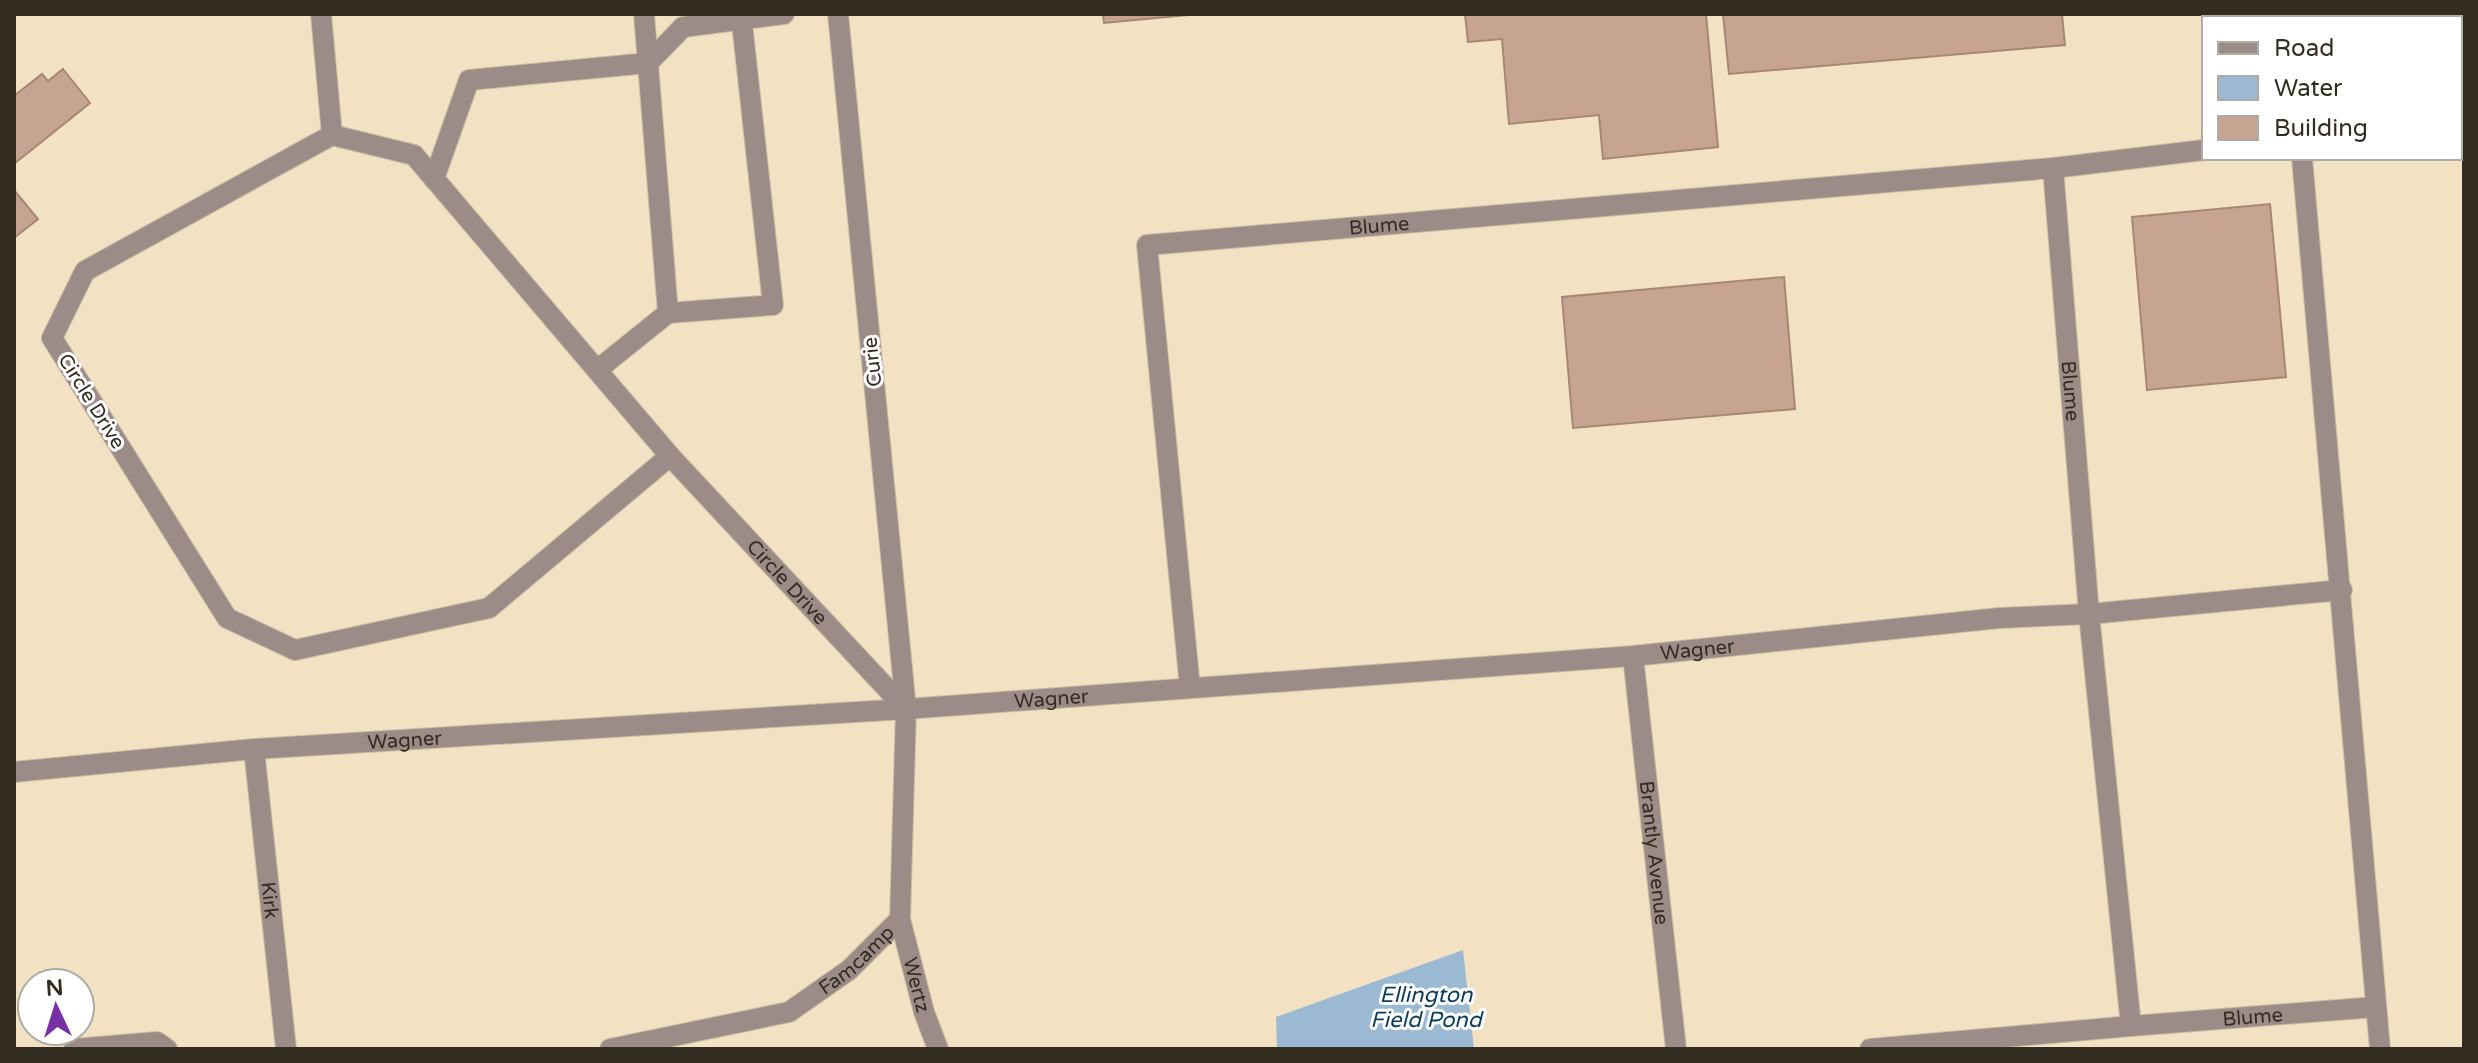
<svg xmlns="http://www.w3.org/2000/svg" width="2478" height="1063" viewBox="0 0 2478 1063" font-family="'Varela Round',sans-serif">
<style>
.water{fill:#9bb9d2}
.building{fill:#c7a491;stroke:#a58776;stroke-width:2}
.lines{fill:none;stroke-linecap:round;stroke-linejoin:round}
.minor-casing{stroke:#ccbda2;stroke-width:22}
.minor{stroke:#9d8b88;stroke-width:20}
.labels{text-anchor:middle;stroke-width:6;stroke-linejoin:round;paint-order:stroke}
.street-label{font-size:20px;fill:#332c20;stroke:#fff}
.water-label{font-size:22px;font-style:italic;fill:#083c5f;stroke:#fff}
</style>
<rect width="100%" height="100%" fill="#f2e1c2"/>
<path class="water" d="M1463 950 1474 1049H1277L1276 1017Z"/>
<path class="building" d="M1103 14H1199L1104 23Z
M1465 14H1706L1718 147 1603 159 1599 115 1509 124 1502 39 1468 42Z
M1723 14H2062L2065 45 1729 74Z
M63 69 90 103 14 164V96L42 74 48 81Z
M14 190 38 219 14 238Z
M2270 204 2286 377 2147 390 2132 217Z
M1784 277 1795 409 1573 428 1562 297Z"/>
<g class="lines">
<g class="minor-casing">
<g id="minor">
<path d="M321 14 332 135"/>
<path d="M2289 14V18"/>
<path d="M332 135 414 155 670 456 489 608 295 650 227 618 52 338 85 271Z"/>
<path d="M2302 158 2380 1049"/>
<path d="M2053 168 2204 150"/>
<path d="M434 179 469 80 648 63 683 27 784 14"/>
<path d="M668 313 773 305 741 14"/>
<path d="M597 370 668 313 644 14"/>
<path id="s1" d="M670 456 906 709"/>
<path id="s2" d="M1633 656 1676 1049"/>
<path id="s3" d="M1190 688 1147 245 2053 168 2089 614 2131 1026 1870 1049"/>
<path id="s4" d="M254 749 286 1049"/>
<path id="s5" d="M14 772 254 749 906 709 1633 656 1999 618 2089 614 2342 590"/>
<path id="s6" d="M900 919 924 1012 938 1049"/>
<path id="s7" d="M2131 1026 2376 1007"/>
<path d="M74 1049 157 1042 167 1049"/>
<path id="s8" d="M610 1049 789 1012 849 970 900 919 906 709 838 14"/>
</g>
</g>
<use href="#minor" class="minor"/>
</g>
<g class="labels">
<g class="street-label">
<text dy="7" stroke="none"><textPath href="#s3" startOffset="678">Blume</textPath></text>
<text transform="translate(872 362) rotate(-96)" y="7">Curie</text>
<text dy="7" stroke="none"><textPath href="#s3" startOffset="1578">Blume</textPath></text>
<text transform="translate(92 401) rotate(58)" y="7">Circle Drive</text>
<text dy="7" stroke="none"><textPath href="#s1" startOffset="172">Circle Drive</textPath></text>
<text dy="7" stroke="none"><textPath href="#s5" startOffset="1688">Wagner</textPath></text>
<text dy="7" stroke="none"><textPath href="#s5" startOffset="1040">Wagner</textPath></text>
<text dy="7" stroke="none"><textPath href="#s5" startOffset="392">Wagner</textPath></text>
<text dy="7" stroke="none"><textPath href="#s2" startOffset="198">Brantly Avenue</textPath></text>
<text dy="7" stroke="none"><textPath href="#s4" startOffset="152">Kirk</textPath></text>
<text dy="7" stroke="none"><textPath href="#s8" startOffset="268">Famcamp</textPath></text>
<text dy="7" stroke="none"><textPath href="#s6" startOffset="68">Wertz</textPath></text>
<text dy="7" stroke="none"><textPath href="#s7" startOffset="122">Blume</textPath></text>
</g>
<g class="water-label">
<text x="1426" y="1002">Ellington<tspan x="1426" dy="25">Field Pond</tspan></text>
</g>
</g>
<rect width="2478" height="1063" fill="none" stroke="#332c20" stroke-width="32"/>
<rect x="2202" y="16" width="260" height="144" fill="#ffffff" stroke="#adaba6" stroke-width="2"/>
<rect x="2218" y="42" width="40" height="12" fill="#9d8b88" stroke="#adaba6" stroke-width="2"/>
<text x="2274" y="56" font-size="24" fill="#332c20">Road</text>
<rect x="2218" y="76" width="40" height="24" fill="#9bb9d2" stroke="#adaba6" stroke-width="2"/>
<text x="2274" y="96" font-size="24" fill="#332c20">Water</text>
<rect x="2218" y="116" width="40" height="24" fill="#c7a491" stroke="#adaba6" stroke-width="2"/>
<text x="2274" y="136" font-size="24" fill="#332c20">Building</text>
<g transform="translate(56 1007) rotate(356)"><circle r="38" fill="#ffffff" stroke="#adaba6" stroke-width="2"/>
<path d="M0-6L14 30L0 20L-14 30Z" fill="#7731a4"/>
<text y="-12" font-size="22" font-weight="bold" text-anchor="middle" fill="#332c20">N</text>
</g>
</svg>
